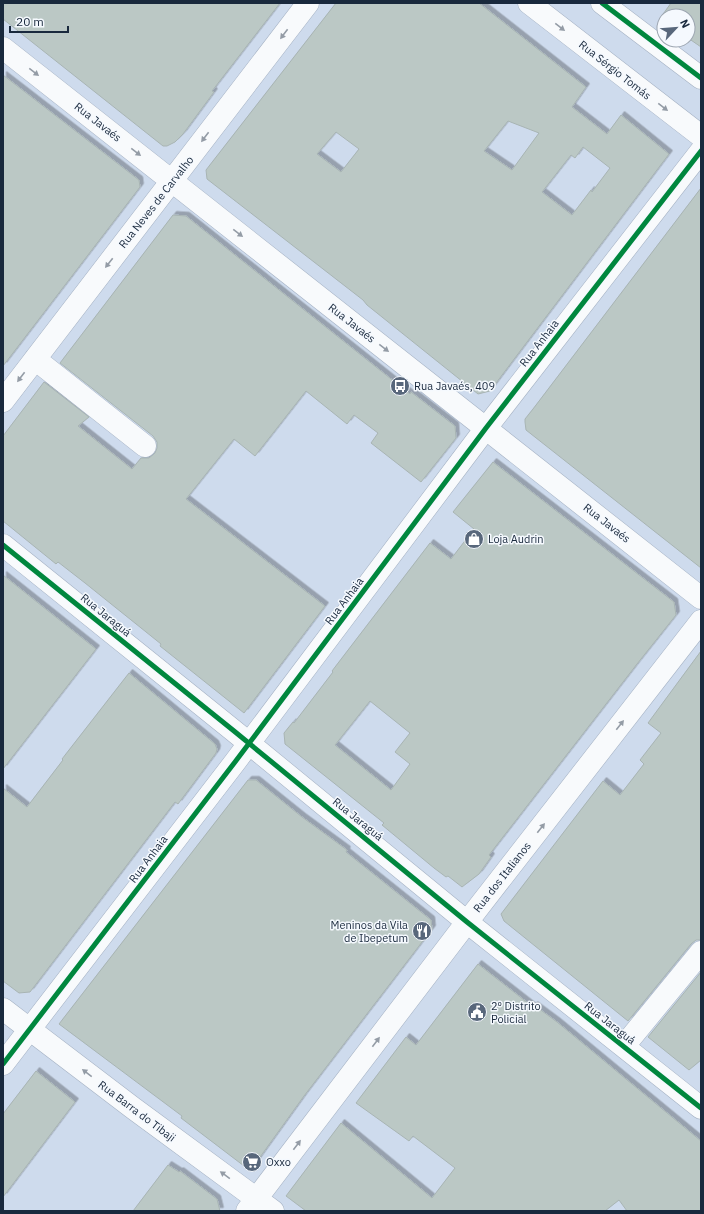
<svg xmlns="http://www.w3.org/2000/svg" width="704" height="1214" viewBox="0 0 704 1214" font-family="'IBM Plex Sans',sans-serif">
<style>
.building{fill:#bbc8c5;stroke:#a8b4b3;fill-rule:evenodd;filter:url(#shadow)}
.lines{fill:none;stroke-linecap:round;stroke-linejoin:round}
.minor-casing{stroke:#a4b1c3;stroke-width:23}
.major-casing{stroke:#a4b1c3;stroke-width:23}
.minor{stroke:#f8fafc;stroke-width:22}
.major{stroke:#f8fafc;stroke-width:22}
.cycleway-casing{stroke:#f5f9fe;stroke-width:8}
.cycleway{stroke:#00873e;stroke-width:5}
.oneway{fill:#949ca6}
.labels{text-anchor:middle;stroke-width:3;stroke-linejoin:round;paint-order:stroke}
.street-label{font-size:11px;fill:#19293d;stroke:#f5f9fe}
.poi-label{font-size:11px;fill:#19293d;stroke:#f5f9fe;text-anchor:start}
</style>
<defs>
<filter id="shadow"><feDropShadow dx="3.5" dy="-3.5" stdDeviation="0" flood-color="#0004"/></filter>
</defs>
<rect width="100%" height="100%" fill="#cedbed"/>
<path class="building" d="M3 3H280L212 91 214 92 183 134 175 142 167 146H163L3 19Z
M336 3H479L586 87 572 107 607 134 621 115 669 154 490 391 478 394 367 305 363 300 207 179 206 170ZM508 121 539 133 512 170 484 151ZM336 132 359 149 341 172 317 154ZM583 147 610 168 592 192 591 190 572 215 542 192 571 155 575 158Z
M671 3H701V47L688 38V16H664V19L661 17Z
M3 75 139 180 140 187 3 366Z
M701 188V568L526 430 525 422V419L533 409Z
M173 215 186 216 410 394 411 392 455 426 456 438 421 482 371 443 378 433 354 415 347 424 306 391 255 456 234 439 186 499 325 606 244 713 160 646 161 644 85 583 58 562 56 564 3 521V436L44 382 89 417 78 426 132 469 141 458H149L155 453 157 448V442L153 436 60 363Z
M493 462 674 602 676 615 637 664 489 855 491 857 479 874 462 887 448 876 446 877 434 868 382 825 384 823 285 744 284 733 293 722 294 723 333 672 332 671 430 543 451 559 474 529 453 512ZM370 701 410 733 395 752 410 764 391 790 335 745Z
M3 575 96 649 3 769Z
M701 651V940H696L691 944 628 1021 504 921 501 914 603 781 620 795 644 764 640 760 661 733 648 723Z
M129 673 215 744 217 749 216 753 178 804 175 802 30 992 19 993 3 981V788L27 807 63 760 62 759Z
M248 780H256L302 817 347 850 346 852 431 920 432 929 304 1096 255 1164 244 1166 181 1118 182 1116 59 1024Z
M478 964 533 1007 534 1005 557 1022 701 1141V1211H627L619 1200 605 1211H306L286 1196 341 1123 432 1198 455 1168 413 1136 409 1141 356 1103 406 1037 416 1045Z
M701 972V1060L689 1070 648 1037Z
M36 1071 75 1102 3 1197V1114Z
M168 1165 179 1172 180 1171 217 1199 220 1211H133Z"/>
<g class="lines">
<g class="minor-casing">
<path id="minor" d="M3 48 701 598
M35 359 145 446
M3 401 308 3
M3 545 234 731 467 922 701 1108
M3 1009 133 1108 273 1211
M624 1046 701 952
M3 1064 235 762 486 428 701 151
M247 1211 467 922 701 621"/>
</g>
<g class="major-casing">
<path id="major" d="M529 3 701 136
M602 3 701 78"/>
</g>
<use href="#minor" class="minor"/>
<use href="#major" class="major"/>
<g class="cycleway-casing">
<path id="cycleway" d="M602 3 701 78
M3 545 234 731 467 922 701 1108
M3 1064 235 762 486 428 701 151"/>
</g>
<use href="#cycleway" class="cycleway"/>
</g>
<defs><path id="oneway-solid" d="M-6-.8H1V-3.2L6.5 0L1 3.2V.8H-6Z"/></defs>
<g class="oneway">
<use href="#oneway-solid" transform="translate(560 27) rotate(38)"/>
<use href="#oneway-solid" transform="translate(284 34) rotate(127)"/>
<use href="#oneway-solid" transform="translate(34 72) rotate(38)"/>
<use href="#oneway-solid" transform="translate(663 107) rotate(38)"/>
<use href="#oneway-solid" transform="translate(205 137) rotate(127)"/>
<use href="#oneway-solid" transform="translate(136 152) rotate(38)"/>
<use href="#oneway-solid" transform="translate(238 233) rotate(38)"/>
<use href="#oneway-solid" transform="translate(109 263) rotate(128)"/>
<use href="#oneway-solid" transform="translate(384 348) rotate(38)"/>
<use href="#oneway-solid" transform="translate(21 377) rotate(127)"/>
<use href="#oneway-solid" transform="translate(620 725) rotate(-52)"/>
<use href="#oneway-solid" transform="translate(541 828) rotate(-52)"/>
<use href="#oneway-solid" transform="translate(376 1042) rotate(-53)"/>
<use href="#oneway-solid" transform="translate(87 1073) rotate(-142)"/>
<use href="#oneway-solid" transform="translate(297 1145) rotate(-53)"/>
<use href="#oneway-solid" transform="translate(225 1175) rotate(-144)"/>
</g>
<defs>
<g id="bus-disc" transform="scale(1)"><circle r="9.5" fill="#58677b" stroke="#f5f9fe"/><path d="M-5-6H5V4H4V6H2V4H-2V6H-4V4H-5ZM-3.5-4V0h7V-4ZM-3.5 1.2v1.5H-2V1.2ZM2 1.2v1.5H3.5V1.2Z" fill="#fff"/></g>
<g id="shop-disc" transform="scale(1)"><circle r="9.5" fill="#58677b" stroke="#f5f9fe"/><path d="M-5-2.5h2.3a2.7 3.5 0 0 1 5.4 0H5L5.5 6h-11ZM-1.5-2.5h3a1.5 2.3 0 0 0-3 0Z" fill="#fff"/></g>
<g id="restaurant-disc" transform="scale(1)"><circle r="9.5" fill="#58677b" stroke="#f5f9fe"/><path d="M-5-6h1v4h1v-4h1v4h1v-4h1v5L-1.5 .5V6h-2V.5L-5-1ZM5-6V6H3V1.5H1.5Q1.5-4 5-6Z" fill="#fff"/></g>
<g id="civic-disc" transform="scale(1)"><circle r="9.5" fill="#58677b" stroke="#f5f9fe"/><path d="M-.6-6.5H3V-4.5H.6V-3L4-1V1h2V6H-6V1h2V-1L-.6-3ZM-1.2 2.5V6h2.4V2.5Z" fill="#fff"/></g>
<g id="supermarket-disc" transform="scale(1)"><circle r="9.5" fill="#58677b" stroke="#f5f9fe"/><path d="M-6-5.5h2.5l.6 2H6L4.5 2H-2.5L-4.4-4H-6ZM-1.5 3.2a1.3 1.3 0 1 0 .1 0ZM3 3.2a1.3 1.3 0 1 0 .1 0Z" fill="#fff"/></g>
</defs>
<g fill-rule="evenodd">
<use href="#bus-disc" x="400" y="386"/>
<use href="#shop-disc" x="474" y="539"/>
<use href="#restaurant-disc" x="422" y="931"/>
<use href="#civic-disc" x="477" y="1012"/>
<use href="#supermarket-disc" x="252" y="1162"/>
</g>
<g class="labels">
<g class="street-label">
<text transform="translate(615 70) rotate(38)" y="4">Rua Sérgio Tomás</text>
<text transform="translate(98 122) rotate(38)" y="4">Rua Javaés</text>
<text transform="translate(156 202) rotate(-52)" y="4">Rua Neves de Carvalho</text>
<text transform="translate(352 323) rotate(38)" y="4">Rua Javaés</text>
<text transform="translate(539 343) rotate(-52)" y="4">Rua Anhaia</text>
<text transform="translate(607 523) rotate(38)" y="4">Rua Javaés</text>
<text transform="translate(344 601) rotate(-53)" y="4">Rua Anhaia</text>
<text transform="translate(106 615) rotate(39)" y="4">Rua Jaraguá</text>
<text transform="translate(358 819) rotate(39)" y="4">Rua Jaraguá</text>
<text transform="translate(148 859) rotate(-53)" y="4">Rua Anhaia</text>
<text transform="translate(502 877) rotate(-52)" y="4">Rua dos Italianos</text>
<text transform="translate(610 1023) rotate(38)" y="4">Rua Jaraguá</text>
<text transform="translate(137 1111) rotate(37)" y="4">Rua Barra do Tibaji</text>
</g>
<g class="poi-label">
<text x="414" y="390">Rua Javaés, 409</text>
<text x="488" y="543">Loja Audrin</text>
<text x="408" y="929" text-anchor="end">Meninos da Vila<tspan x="408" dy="13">de Ibepetum</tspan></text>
<text x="491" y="1010">2º Distrito<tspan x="491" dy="13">Policial</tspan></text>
<text x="266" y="1166">Oxxo</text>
</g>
</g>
<rect width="704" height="1214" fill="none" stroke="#19293d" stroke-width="8"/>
<g transform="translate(676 28) rotate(64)"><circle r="19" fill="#f5f9fe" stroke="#9da6b1"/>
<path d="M0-3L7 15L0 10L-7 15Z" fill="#58677b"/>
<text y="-6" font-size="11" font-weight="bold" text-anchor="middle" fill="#19293d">N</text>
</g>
<path d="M10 26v6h58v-6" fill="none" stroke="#19293d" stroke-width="2"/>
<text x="16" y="26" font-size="12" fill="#19293d" stroke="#f5f9fe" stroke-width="3" paint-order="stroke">20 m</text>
</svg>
